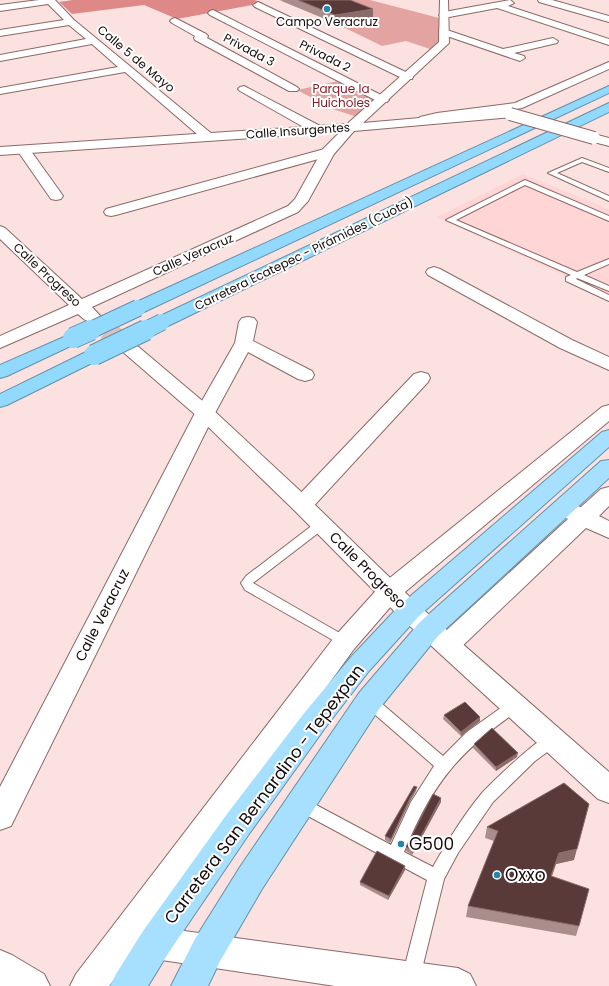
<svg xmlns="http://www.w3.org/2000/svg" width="609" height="986" viewBox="0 0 609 986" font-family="Poppins,sans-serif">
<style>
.built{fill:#ffd6d5}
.green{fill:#e3a3a1}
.forest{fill:#de8988}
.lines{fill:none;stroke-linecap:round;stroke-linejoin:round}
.tertiary-tunnel-far1{stroke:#d9c1c0;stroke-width:16;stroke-dasharray:16 8;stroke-linecap:butt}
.tertiary-tunnel{stroke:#d9c1c0;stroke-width:20;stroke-dasharray:20 10;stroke-linecap:butt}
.service-casing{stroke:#8c6867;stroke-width:2}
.minor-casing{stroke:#8c6867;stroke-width:2}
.tertiary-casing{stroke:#8c6867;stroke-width:2}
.secondary-casing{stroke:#8c6867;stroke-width:2}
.trunk-casing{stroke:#6690a8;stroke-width:2}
.motorway-casing{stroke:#6690a8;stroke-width:2}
.service{fill:#fff;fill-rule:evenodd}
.minor{fill:#fff;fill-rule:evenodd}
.tertiary{fill:#fff;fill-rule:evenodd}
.secondary{fill:#fff;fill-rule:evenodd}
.trunk{fill:#a7e0fe;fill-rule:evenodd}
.motorway{fill:#91d9fd;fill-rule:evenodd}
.tertiary-bridge-casing{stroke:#8c6867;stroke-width:14;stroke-linecap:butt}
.motorway-bridge-far1-casing{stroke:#6690a8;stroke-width:18;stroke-linecap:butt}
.motorway-bridge-casing{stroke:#6690a8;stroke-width:22;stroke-linecap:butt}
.tertiary-bridge{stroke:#fff;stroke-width:12}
.motorway-bridge-far1{stroke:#91d9fd;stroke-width:16}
.motorway-bridge{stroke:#91d9fd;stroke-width:20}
.wall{fill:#aa8e8c}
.shaded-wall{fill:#8a6c6b}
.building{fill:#5a3a39;stroke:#8a6c6b}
.poi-dot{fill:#2187b0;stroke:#fff;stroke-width:1.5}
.labels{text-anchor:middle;stroke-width:4;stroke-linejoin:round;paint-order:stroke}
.far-poi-label{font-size:12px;fill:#160909;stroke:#fff}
.far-street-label{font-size:12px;fill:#160909;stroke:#fff}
.far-park-label{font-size:12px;fill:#821e27;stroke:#fff}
.street-label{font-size:14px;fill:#160909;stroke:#fff}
.near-street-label{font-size:17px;fill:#160909;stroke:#fff}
.near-poi-label{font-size:17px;fill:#160909;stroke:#fff;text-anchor:start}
</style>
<rect width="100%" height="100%" fill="#fbe2e0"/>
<path class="built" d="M523 174 609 209V296L436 217Z"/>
<path class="green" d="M279 0H370L443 19 439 52 406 41 382 46 335 23Z
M343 80 381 100 360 118 333 109 297 90Z"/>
<path class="forest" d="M73 0H255L263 3 177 19 144 5 72 14 59 2Z"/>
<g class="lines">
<path class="tertiary-tunnel-far1" d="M94 319 108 331"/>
<path class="tertiary-tunnel" d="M107 330 129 348"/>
<g class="service-casing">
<path id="service" d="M582 158 609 168V172L582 162 557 173 609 196V201L548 173Z
M525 180 609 216V221L525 185 456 220 577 272 609 259V264L584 275 609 286V291L577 278 576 279 609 295V301L566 281V277L571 275 446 220Z
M322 520 326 521 328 524 326 527 253 583 350 639 351 642 350 645 345 647 245 590 241 583 246 576 318 521Z
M369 696 374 697 443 756 467 732 509 702 514 701 519 702 521 706 519 710C458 752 432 784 404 852L433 867C447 842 463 816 482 793 491 783 541 735 552 734 554 734 556 735 558 736L560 740 558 744 535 761 493 802 458 853 444 879 420 977 417 983 411 986 405 983 402 977 427 880 295 809 292 804 295 799 300 797 305 799 391 845 411 802 434 766 364 705 362 701 364 697Z"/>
</g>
<g class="minor-casing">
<path id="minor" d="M39 0H55L74 20 212 134 214 137 212 140H204L125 72 0 94V88L118 67 92 44 0 61V55L86 39 69 25 0 36V30L64 20 48 4 0 11V5Z
M510 0 514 3 508 6 609 39V45L497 8 444 18 439 15 444 12Z
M538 0H552L609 16V22L539 2Z
M258 2 412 75 413 77 412 79H404L255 7 253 5Z
M213 10 387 98 389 100 387 102H379L210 15 208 13 210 11Z
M175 18 206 34 208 36 207 38 297 87 299 89 297 91H289L195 40 194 38 195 36 172 23 170 21 172 19Z
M444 29 503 49 553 38 558 41 557 43 514 53 524 56 525 58 520 61 441 34 439 32 441 30Z
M609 62V69L522 108 424 124 420 123 418 120 420 117 437 113 515 103Z
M244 86 322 127 324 130 322 133H314L240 91 238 89 240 87Z
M23 146 28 147 61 193 63 196 61 199 56 200 51 199 17 150 18 147Z
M328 148 333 149 334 152 333 155 116 215 111 216 106 215 104 212 106 209Z
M434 267 440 269 572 340 609 357V370L560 348 428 275 426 272 428 269Z
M248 317 254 318 257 322 253 341 312 371 314 375 312 379 305 381 298 379 248 352 215 413 11 826 0 830V787L195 413 235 343 239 322 242 318Z
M421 372 428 374 430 378 428 382 310 510 302 512 294 510 291 505 294 500 414 374Z
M609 405V421L399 597 354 649 109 986H70L76 974 336 635 381 585 602 407Z
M609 487V506L599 516 609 521V538L586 528 456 652 447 655 438 652 434 645 438 638 568 519 564 517 561 512 564 507 572 505 581 507 601 489Z
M0 950 12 955 44 974 50 986H0Z"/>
</g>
<g class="tertiary-casing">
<path id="tertiary" d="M440 0H448L449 43 363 123 510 110 514 111 516 114 514 117 354 131 334 154 308 201 298 212 92 307 103 319 100 323C90 325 86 321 78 314L0 348V336L69 305 0 239V226L5 228 82 299 288 206 295 199 323 149 340 132 0 155V147L347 124 439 42Z
M594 134 609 138V146L590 141 588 138 590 135Z
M129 343 135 344 212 409 310 500 418 605 609 772V803L598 799 400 617 294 510 198 417 123 352 120 348 123 344Z"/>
</g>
<g class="secondary-casing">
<path id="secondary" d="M155 927 458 968 470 974 476 986H335L155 959 143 955 138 943 143 931Z"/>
</g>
<g class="trunk-casing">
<path id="trunk" d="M609 430V447L418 617 369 671 325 728 249 834 167 955 148 986H110L116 974 143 931 227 814 305 712 351 657 400 605 602 432Z
M609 460V478L438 636 379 709 262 889 219 963 208 986H171L195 939 240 867 359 693 420 622 601 461Z"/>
</g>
<g class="motorway-casing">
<path id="motorway" d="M609 86V93L144 312 138 313 132 312 129 308 132 304Z
M609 103V112L168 326 162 327 156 326 153 322 156 318Z
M73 333 79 334 82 338 79 342 7 376 0 378V365Z
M94 349 100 351 103 355 100 359 7 405 0 407V394L88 351Z"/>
</g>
<use href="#service" class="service"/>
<use href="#minor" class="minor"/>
<use href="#tertiary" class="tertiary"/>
<use href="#secondary" class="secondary"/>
<use href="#trunk" class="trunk"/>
<use href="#motorway" class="motorway"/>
<g class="tertiary-bridge-casing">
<path id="tertiary-bridge" d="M510 114 594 138"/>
</g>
<g class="motorway-bridge-far1-casing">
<path id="motorway-bridge-far1" d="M89 331 138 308
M144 331 162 322"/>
</g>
<g class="motorway-bridge-casing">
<path id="motorway-bridge" d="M73 338 91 330
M94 355 146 330"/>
</g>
<use href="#tertiary-bridge" class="tertiary-bridge"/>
<use href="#motorway-bridge-far1" class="motorway-bridge-far1"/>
<use href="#motorway-bridge" class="motorway-bridge"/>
</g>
<path class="wall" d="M282 0H350L373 17 335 23 282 1Z
M444 715 480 721 461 736 443 719Z
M474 744 517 757 496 771 473 748Z
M564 783 574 860 556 864 552 876 579 926 576 936 466 917 468 906 494 841 485 838 487 827Z
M416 791 410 801 390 843 385 840V836Z
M441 802 412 855 406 851V847Z
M405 870 388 900 360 885V882Z"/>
<path class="shaded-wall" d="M373 9V17L335 23V15Z
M480 717V721L461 736V732Z
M518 753 517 757 496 771V767Z
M417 787 416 791 410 801 390 843 391 839 410 798Z
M441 798V802L412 855 413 851Z
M577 849 574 860 556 864 548 887 559 853Z
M405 866V870L388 900 389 896Z"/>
<path class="building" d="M298 0H350L373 9 335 15Z
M465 702 480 717 461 732 444 715Z
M492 728 518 753 496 767 474 744Z
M564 783 589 804 577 849 559 853 551 876 589 889 579 926 468 906 498 831 487 827Z
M414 786 417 787 410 798 391 839 385 836Z
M433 794 441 798 413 851 406 847Z
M377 851 405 866 389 896 360 882Z"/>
<g class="poi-dot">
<circle cx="327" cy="9" r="4"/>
<circle cx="401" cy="844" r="4"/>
<circle cx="497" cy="875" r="4"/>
</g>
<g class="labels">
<g class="far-poi-label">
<text x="327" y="26">Campo Veracruz</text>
</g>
<g class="far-street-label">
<text transform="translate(249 50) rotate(28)" y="4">Privada 3</text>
<text transform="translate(325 56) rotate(27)" y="4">Privada 2</text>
<text transform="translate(136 59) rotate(40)" y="4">Calle 5 de Mayo</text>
<text transform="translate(298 131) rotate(-4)" y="4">Calle Insurgentes</text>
<text transform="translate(304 254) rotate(-26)" y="4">Carretera Ecatepec - Pirámides (Cuota)</text>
<text transform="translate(193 255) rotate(-24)" y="4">Calle Veracruz</text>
<text transform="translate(47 275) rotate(43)" y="4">Calle Progreso</text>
</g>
<g class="far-park-label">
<text x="341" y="93">Parque la<tspan x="341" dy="14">Huicholes</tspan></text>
</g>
<g class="street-label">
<text transform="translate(368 570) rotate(45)" y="5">Calle Progreso</text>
<text transform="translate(102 615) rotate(-63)" y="5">Calle Veracruz</text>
</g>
<g class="near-street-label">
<text transform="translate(264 794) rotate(-53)" y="6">Carretera San Bernardino - Tepexpan</text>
</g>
<g class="near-poi-label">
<text x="409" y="850">G500</text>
<text x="505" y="881">Oxxo</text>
</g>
</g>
</svg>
